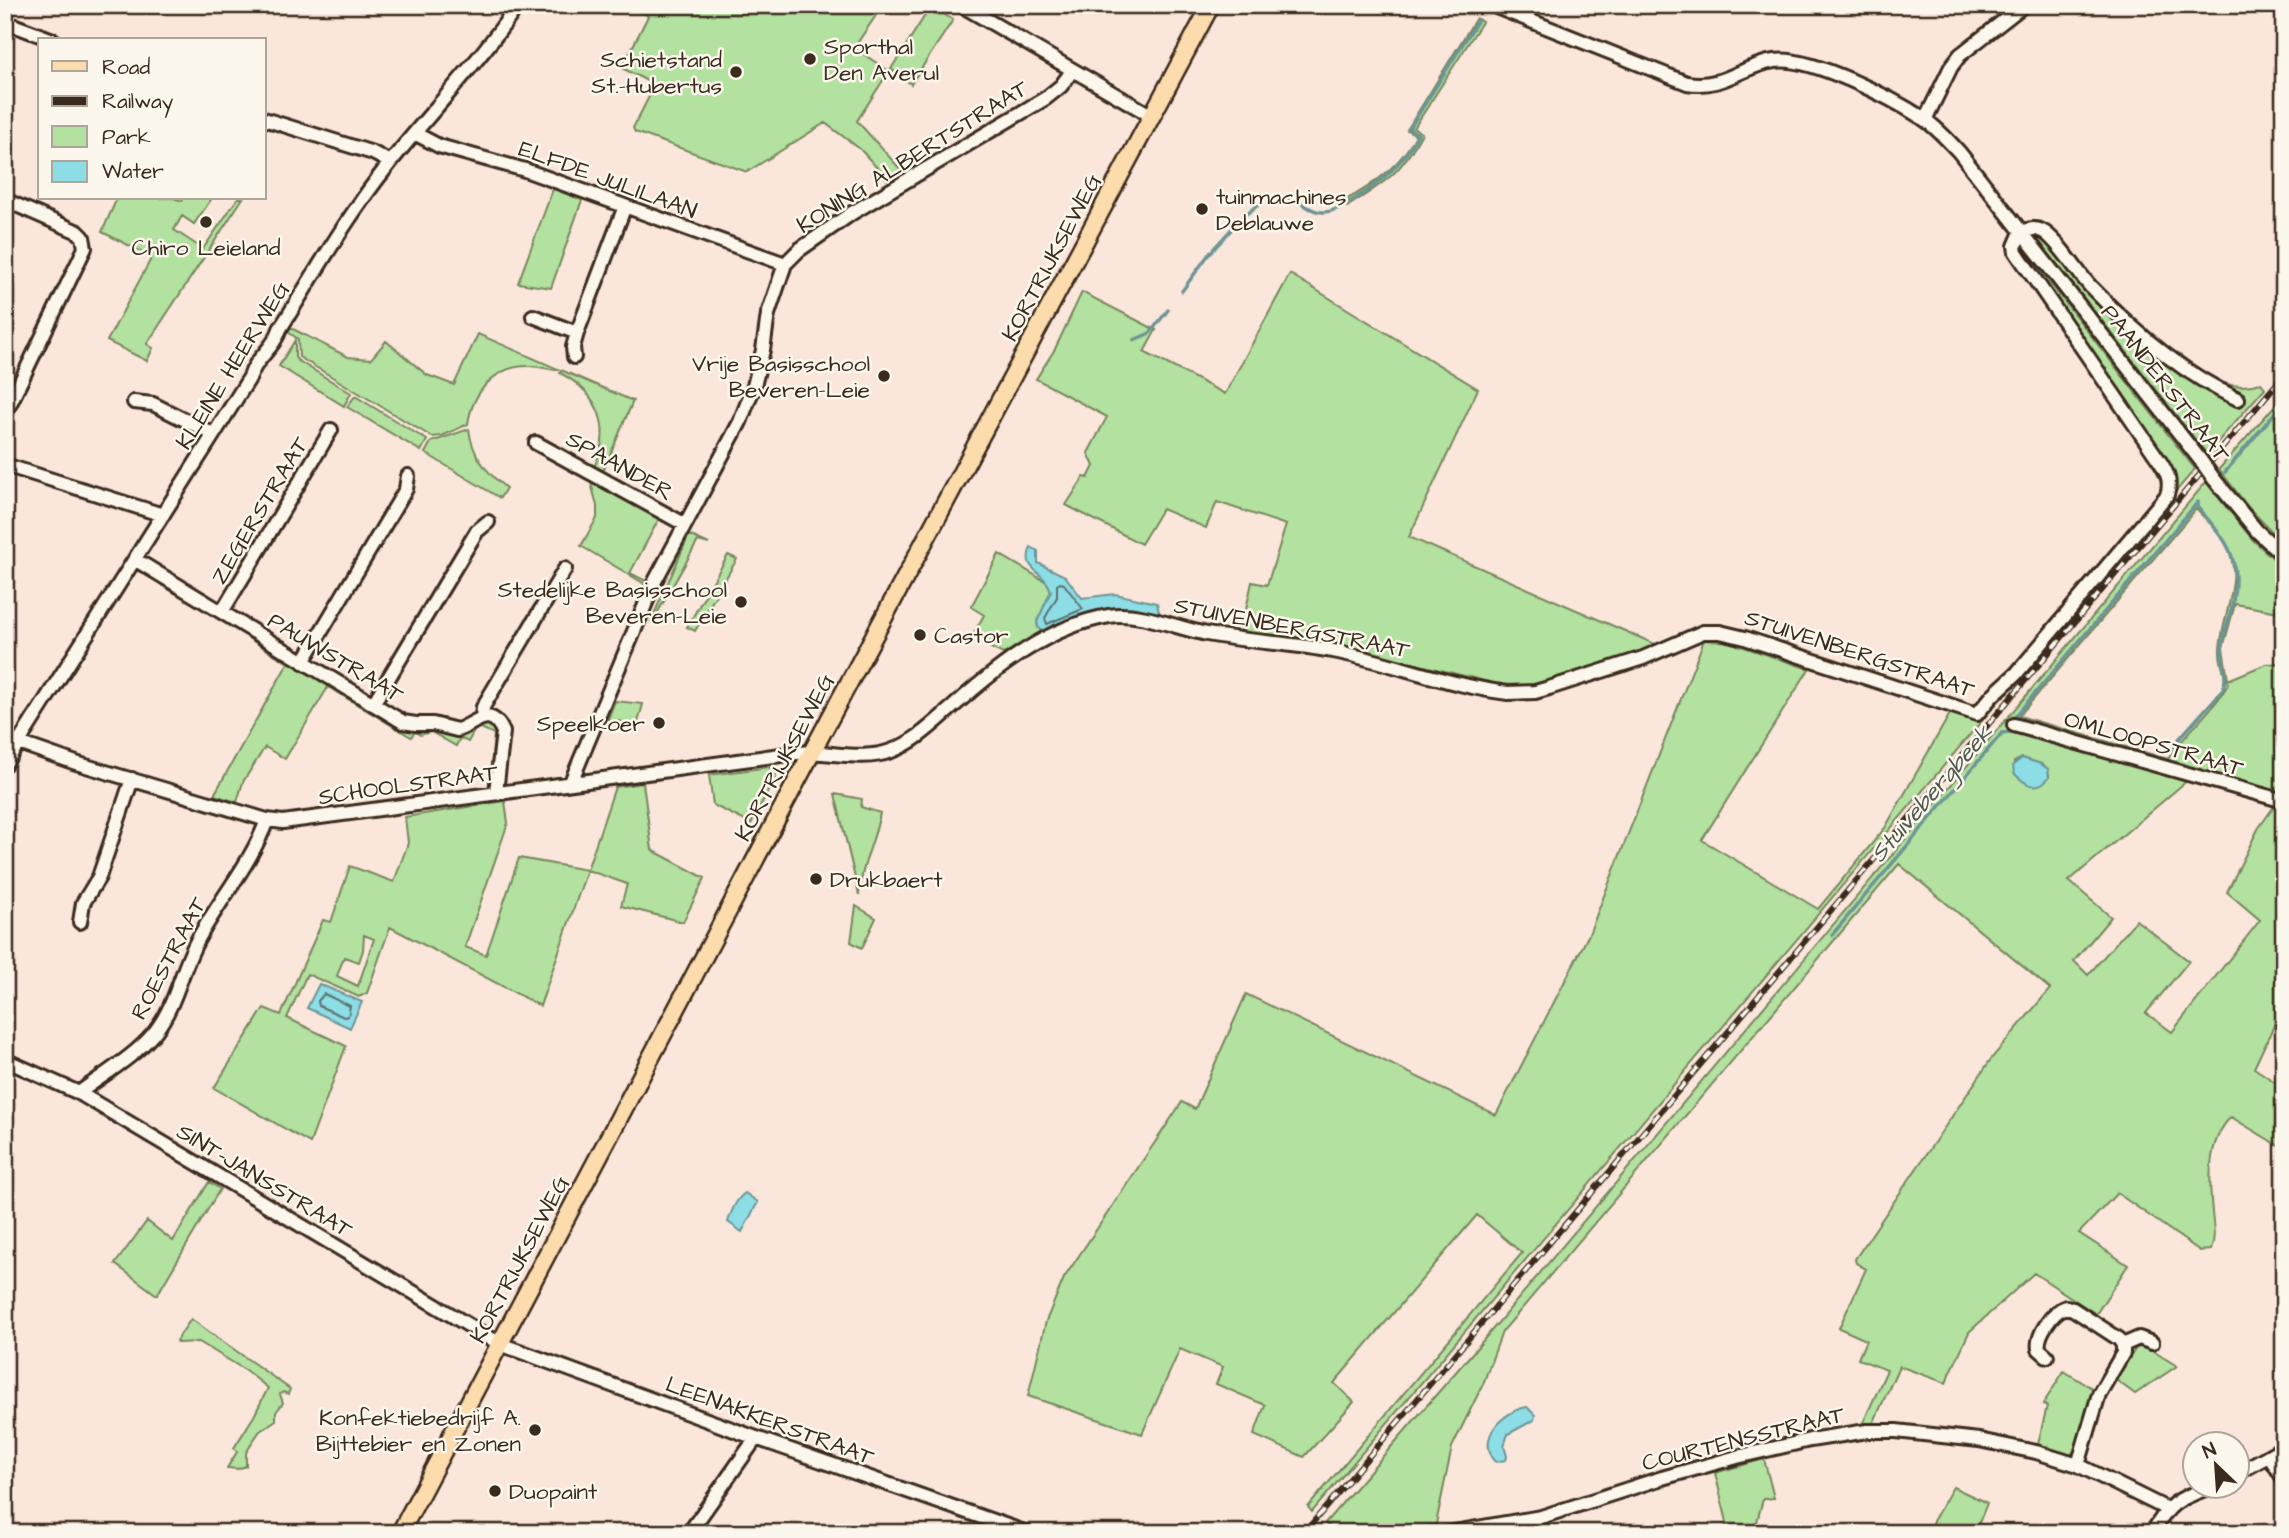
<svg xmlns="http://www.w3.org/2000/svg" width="2289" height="1538" viewBox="0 0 2289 1538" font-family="'Architects Daughter',sans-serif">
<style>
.green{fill:#b3e19f;stroke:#77865e;stroke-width:2;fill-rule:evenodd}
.water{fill:#8cdde5;stroke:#6c9595;stroke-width:2}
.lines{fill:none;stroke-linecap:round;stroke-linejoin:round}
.shore{stroke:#5b726e;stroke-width:2}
.stream{stroke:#6c9595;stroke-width:3.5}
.minor-casing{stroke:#3b2a1e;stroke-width:18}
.major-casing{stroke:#3b2a1e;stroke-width:21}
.minor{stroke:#fbf7ec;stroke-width:12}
.major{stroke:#fcdcac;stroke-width:16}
.rail-casing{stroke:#3b2a1e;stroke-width:6}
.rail{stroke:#fbf7ec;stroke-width:3.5;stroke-dasharray:10;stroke-linecap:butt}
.minor-bridge-casing{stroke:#3b2a1e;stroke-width:18;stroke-linecap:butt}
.minor-bridge{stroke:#fbf7ec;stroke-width:12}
.poi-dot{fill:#3b2a1e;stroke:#fbf7ec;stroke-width:2.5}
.labels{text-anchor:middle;stroke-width:5;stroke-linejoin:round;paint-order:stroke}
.poi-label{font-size:23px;fill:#3b2a1e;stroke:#fbf7ec;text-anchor:start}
.street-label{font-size:23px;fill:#3b2a1e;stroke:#fbf7ec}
.water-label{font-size:24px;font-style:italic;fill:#4f5750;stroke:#fbf7ec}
</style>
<rect width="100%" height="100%" fill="#fbe6db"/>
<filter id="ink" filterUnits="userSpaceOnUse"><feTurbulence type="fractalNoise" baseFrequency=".0143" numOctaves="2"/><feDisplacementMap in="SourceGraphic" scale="14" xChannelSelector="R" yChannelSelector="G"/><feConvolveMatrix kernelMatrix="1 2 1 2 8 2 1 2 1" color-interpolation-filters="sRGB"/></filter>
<g filter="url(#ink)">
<path class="green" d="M632 5H883L854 48 889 71 857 121 902 171 888 180 860 149 825 123 747 172 635 132 633 128 655 85 622 68 648 16Z
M931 6 953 20 911 84 891 69Z
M1476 18 1482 22 1414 128 1422 133C1400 175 1386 181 1347 207L1342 202C1371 187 1401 166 1416 135L1407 130Z
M553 189 582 200 551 288 518 283Z
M117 198H174L182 201 184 198H212L194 224 182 216 174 230 203 249 238 198H243L147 344 153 348 147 361 107 341 152 257 102 232Z
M2036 231 2175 358 2177 355C2206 373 2225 394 2261 383L2265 388 2207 454 2032 232Z
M2021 246 2195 469 1312 1512 1308 1507 1522 1253 1477 1215 1334 1383 1354 1402 1304 1457 1254 1435 1265 1405 1216 1384 1223 1367 1180 1349 1142 1434 1028 1396 1046 1321 1064 1278 1182 1102 1195 1109 1246 994 1496 1115 1589 934 1704 640 1726 641 1809 669 1702 840 1818 909 1885 828 1951 712 1979 718 2172 491 2019 251Z
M1290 274 1478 389 1409 537 1657 645 1543 684 1505 686 1339 645 1241 632 1252 582 1267 585 1286 525 1217 502 1206 528 1162 509 1141 544 1066 505 1084 477 1088 478 1094 466 1088 453 1107 417 1036 379 1055 349 1082 292 1156 330 1144 352 1225 394Z
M291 328 348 357 371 359 386 341 427 375 454 385 478 334 558 369 555 370C545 368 536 366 527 366 494 366 472 394 468 424L442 436 432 437 299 357 298 339 288 332Z
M295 340V357L297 360 351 393 344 406 279 366Z
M561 370 633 401 602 474 593 469C614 429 599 393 560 373Z
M2284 395V544L2249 508 2219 469Z
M355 396 427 440 421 451 347 407Z
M469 429C472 455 486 472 506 488L500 498 425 453 431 442Z
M590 479 660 517 630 573 646 581 645 584 581 546 597 518V506Z
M2206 482 2253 540 2284 568V613L2235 604 2223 648 2228 680 2266 664 2284 663V797L2189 779 2069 881 2111 917 2074 961 2088 975 2136 920 2189 961 2146 1013 2172 1032 2260 920 2227 892 2258 829 2275 805 2284 807V1004L2254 1068 2284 1088V1149L2231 1117C2207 1140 2209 1181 2212 1212 2213 1225 2216 1238 2211 1250L2200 1251 2117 1193 2079 1233 2128 1265 2096 1314 2034 1273 1969 1332 1946 1383 1899 1366 1873 1424 1862 1425 1887 1370 1858 1359 1866 1340 1839 1328 1866 1269 1856 1263 1855 1259 1991 1059 2050 989 1899 864 1502 1332 1483 1384 1452 1447 1436 1524 1401 1533H1333L1334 1531 1325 1523 1481 1343ZM2196 509C2205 519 2218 530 2225 542 2245 576 2223 612 2220 648 2219 661 2224 674 2228 684 2215 709 2185 733 2168 759L2019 716ZM2022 758 2041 764 2048 769 2049 777 2031 785 2014 773V762Z
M689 535 709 544 698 541 654 619 666 621 662 624 651 621Z
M999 554 1048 583 1051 591 1037 622 1038 627 1043 633 1003 654 971 638 984 615 971 607Z
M728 555 737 559 695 631 687 627Z
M250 635 408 728 487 721 498 729 493 779H490L494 734 477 726 468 742 460 738 456 746 431 732 420 735 415 732 411 737 328 687 285 759 265 747 243 782 237 802 214 795 288 663 248 638Z
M615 701 643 704 636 730 623 725 624 723 619 721 617 724 608 719Z
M769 767 776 772V776L751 824 713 805 709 775Z
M643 783 652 850 705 878 683 922 621 906 627 884 587 870 615 787Z
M835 794 862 799 861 807 880 813C875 841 861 865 859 895Z
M505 801 508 823 465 947 486 955 519 858 587 870 540 1006 390 927 367 993 359 997 307 974 287 1018 346 1046 310 1143 214 1088 264 1008 281 1015 323 920 331 922 350 866 394 882 408 843 405 817ZM364 935 374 939 358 986 337 976 344 957 359 962 363 950Z
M856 906 876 918 862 948 851 942Z
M209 1182 220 1189 157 1295 115 1264 147 1221 173 1241Z
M191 1319 290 1389 288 1394 283 1392 280 1394 283 1403 276 1412V1420L260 1431 255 1438 246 1453V1466L238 1469 227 1468 237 1452 234 1448 254 1416 268 1388 245 1370 199 1342 178 1343 176 1341Z
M2145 1346 2177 1366 2135 1394 2116 1380 2136 1348Z
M2064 1371 2095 1390 2077 1449 2070 1455 2037 1448 2047 1406 2043 1404Z
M1764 1459 1774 1498 1763 1499 1754 1533H1724L1727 1522 1715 1473Z
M1953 1487 1987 1503 1975 1533H1926Z"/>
<path class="water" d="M1031 547 1038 551V563L1065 576 1082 598 1115 594 1157 603 1159 612 1157 615 1043 633 1038 627 1037 622 1051 591C1044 569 1021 572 1031 547Z
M2022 758 2041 764 2048 769 2049 777C2038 792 2025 785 2014 773L2013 765Z
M319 984 362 1002 350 1028 307 1008Z
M745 1193 758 1202 742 1232 728 1222C731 1212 736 1199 745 1193Z
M1527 1407 1535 1415 1534 1420 1508 1434 1504 1446 1507 1456 1506 1460 1496 1462C1475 1439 1503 1411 1527 1407Z"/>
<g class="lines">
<path class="shore" d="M1060 583 1064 584 1083 609 1047 624 1045 618 1057 597V585Z
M324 994 350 1006 348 1016 344 1017 319 1006 318 1001Z"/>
<path class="stream" d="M1287 198C1300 199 1309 212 1322 212 1333 213 1344 205 1353 200 1381 182 1403 164 1418 134L1409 129 1478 20
M1242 217 1258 205
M1182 291 1209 254 1239 221
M1134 340 1150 333 1168 310
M2225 472 2284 402
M2013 719 2198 502V508C2228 542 2242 557 2232 606 2229 620 2223 635 2222 649 2221 664 2230 678 2221 692L2180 738 2173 750
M2026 721 2078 736
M2086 738 2183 765
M2043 740 2162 772
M2264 788 2284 794
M1832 935 2002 733 2015 732"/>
<g class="minor-casing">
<path id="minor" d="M961 5 1152 116
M1491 5 1687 83C1724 89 1741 66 1774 61 1810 55 1893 99 1924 119 1937 128 1948 140 1959 152L2201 461
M5 22 53 40
M264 119 373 153 390 162
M1925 120 1951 67 1960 55 2024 5
M416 134 439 146 525 170 785 264
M5 200 78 232 83 237 85 248 5 414
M2021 232C2028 229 2035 227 2042 231 2056 237 2079 275 2092 288 2133 331 2183 374 2238 399
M533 316 577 333
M574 357 573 347 577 333 625 206
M134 402 153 404 213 434
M536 443 684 524
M5 465 163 515
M2214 479 2257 531 2284 556
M136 560 403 722 416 724H433L457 730C475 725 490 703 503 732L496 792
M222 612 331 430
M303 662 406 489 408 476
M373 704 477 531 488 522
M482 717 483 707 565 569
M2014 725 2284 801
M19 743 76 763 267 820 283 822 796 753C827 750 861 762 891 751 916 742 935 722 955 705 999 666 1049 626 1109 616 1140 611 1176 628 1207 634 1249 642 1291 643 1333 651 1391 662 1449 686 1508 693L1535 692 1549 688 1643 658 1703 632H1720L1745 638 1977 714 1993 695 2016 674 2167 495C2171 482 2168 474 2161 463L2016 252 2015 246 2021 232
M5 764 250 377C255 358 274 349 280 329 315 273 348 215 389 164 432 110 479 62 518 5
M571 782 655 581 740 422 754 386 763 350 768 314 785 264 799 250 852 213 1046 98 1061 86 1072 71
M80 922 83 903 99 877 132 779
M5 1060 79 1093 500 1344 756 1438 1027 1533
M79 1093C104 1074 134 1057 154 1033 176 1006 181 970 197 941 219 900 251 864 267 820
M2123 1345 2139 1338 2152 1343
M2047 1356 2039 1349C2036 1335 2053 1311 2066 1307L2073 1309 2119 1339 2123 1345V1353L2099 1394 2078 1465
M2269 1456 2284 1479
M2236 1474 2284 1447
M689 1533 756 1438
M1448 1533 1541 1517 1662 1478 1737 1457 1810 1440 1867 1431H1896L1979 1440 2036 1452 2078 1465 2167 1509
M2152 1533C2172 1499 2178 1500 2213 1486"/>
</g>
<g class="major-casing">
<path id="major" d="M400 1533 812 752 1211 5"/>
</g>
<use href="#minor" class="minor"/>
<use href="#major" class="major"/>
<g class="rail-casing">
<path id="rail" d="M1304 1533 2284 375"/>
</g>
<use href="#rail" class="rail"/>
<g class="minor-bridge-casing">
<path id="minor-bridge" d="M2201 461 2214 479"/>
</g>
<use href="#minor-bridge" class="minor-bridge"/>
</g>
</g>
<g class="poi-dot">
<circle cx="810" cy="59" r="7"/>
<circle cx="736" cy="72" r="7"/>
<circle cx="1202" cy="209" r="7"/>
<circle cx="206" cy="222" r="7"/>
<circle cx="884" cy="376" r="7"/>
<circle cx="741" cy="602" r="7"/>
<circle cx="920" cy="635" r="7"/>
<circle cx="659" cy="723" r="7"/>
<circle cx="816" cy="879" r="7"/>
<circle cx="535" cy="1430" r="7"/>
<circle cx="495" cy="1491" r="7"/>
</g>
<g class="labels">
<g class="poi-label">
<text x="824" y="54">Sporthal<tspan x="824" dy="26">Den Averul</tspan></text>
<text x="722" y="67" text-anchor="end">Schietstand<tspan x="722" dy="26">St.-Hubertus</tspan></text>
<text x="1216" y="204">tuinmachines<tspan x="1216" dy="26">Deblauwe</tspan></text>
<text x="206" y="255" text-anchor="middle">Chiro Leieland</text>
<text x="870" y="371" text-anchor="end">Vrije Basisschool<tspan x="870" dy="26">Beveren-Leie</tspan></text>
<text x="727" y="597" text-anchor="end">Stedelijke Basisschool<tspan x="727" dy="26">Beveren-Leie</tspan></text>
<text x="934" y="643">Castor</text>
<text x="645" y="731" text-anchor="end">Speelkoer</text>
<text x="830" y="887">Drukbaert</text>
<text x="521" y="1425" text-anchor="end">Konfektiebedrijf A.<tspan x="521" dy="26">Bijttebier en Zonen</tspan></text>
<text x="509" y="1499">Duopaint</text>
</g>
<g class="street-label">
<text transform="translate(912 156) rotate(-32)" y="8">KONING ALBERTSTRAAT</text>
<text transform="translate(608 179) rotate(20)" y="8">ELFDE JULILAAN</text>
<text transform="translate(1051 257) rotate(-62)" y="8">KORTRIJKSEWEG</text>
<text transform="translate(232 365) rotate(-58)" y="8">KLEINE HEERWEG</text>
<text transform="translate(2166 383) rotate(52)" y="8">PAANDERSTRAAT</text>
<text transform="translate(620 465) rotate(29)" y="8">SPAANDER</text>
<text transform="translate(259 510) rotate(-59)" y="8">ZEGERSTRAAT</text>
<text transform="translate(1292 627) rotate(11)" y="8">STUIVENBERGSTRAAT</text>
<text transform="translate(1860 653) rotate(18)" y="8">STUIVENBERGSTRAAT</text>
<text transform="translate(336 657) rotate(31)" y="8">PAUWSTRAAT</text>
<text transform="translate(2154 743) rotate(16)" y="8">OMLOOPSTRAAT</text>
<text transform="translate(784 757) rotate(-62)" y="8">KORTRIJKSEWEG</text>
<text transform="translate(408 784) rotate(-8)" y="8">SCHOOLSTRAAT</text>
<text transform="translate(168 958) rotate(-62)" y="8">ROESTRAAT</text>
<text transform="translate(265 1180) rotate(31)" y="8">SINT-JANSSTRAAT</text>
<text transform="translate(519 1259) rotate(-62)" y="8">KORTRIJKSEWEG</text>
<text transform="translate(770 1420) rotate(20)" y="8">LEENAKKERSTRAAT</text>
<text transform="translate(1743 1438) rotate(-14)" y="8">COURTENSSTRAAT</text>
</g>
<g class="water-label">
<text transform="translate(1931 793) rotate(-49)" y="8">Stuivebergbeek</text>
</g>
</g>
<rect width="2289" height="1538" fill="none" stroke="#fbf7ec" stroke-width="28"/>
<rect x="14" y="14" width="2261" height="1510" fill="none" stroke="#3b2a1e" stroke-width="2.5" filter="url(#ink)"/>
<rect x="38" y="38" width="228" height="161" fill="#fbf7ec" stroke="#aea59a" stroke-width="2"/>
<rect x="52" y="61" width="35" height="10" fill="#fcdcac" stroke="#aea59a" stroke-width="2"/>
<text x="102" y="74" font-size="21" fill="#3b2a1e">Road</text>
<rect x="52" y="96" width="35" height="10" fill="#3b2a1e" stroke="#aea59a" stroke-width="2"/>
<text x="102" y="108" font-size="21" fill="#3b2a1e">Railway</text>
<rect x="52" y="126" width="35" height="21" fill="#b3e19f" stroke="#aea59a" stroke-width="2"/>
<text x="102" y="144" font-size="21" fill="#3b2a1e">Park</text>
<rect x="52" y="161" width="35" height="21" fill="#8cdde5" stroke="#aea59a" stroke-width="2"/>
<text x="102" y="178" font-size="21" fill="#3b2a1e">Water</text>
<g transform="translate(2216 1465) rotate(335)"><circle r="33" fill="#fbf7ec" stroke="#aea59a" stroke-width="2"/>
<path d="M0-5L12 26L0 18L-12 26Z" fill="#3b2a1e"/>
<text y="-10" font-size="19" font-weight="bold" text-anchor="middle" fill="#3b2a1e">N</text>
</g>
</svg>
